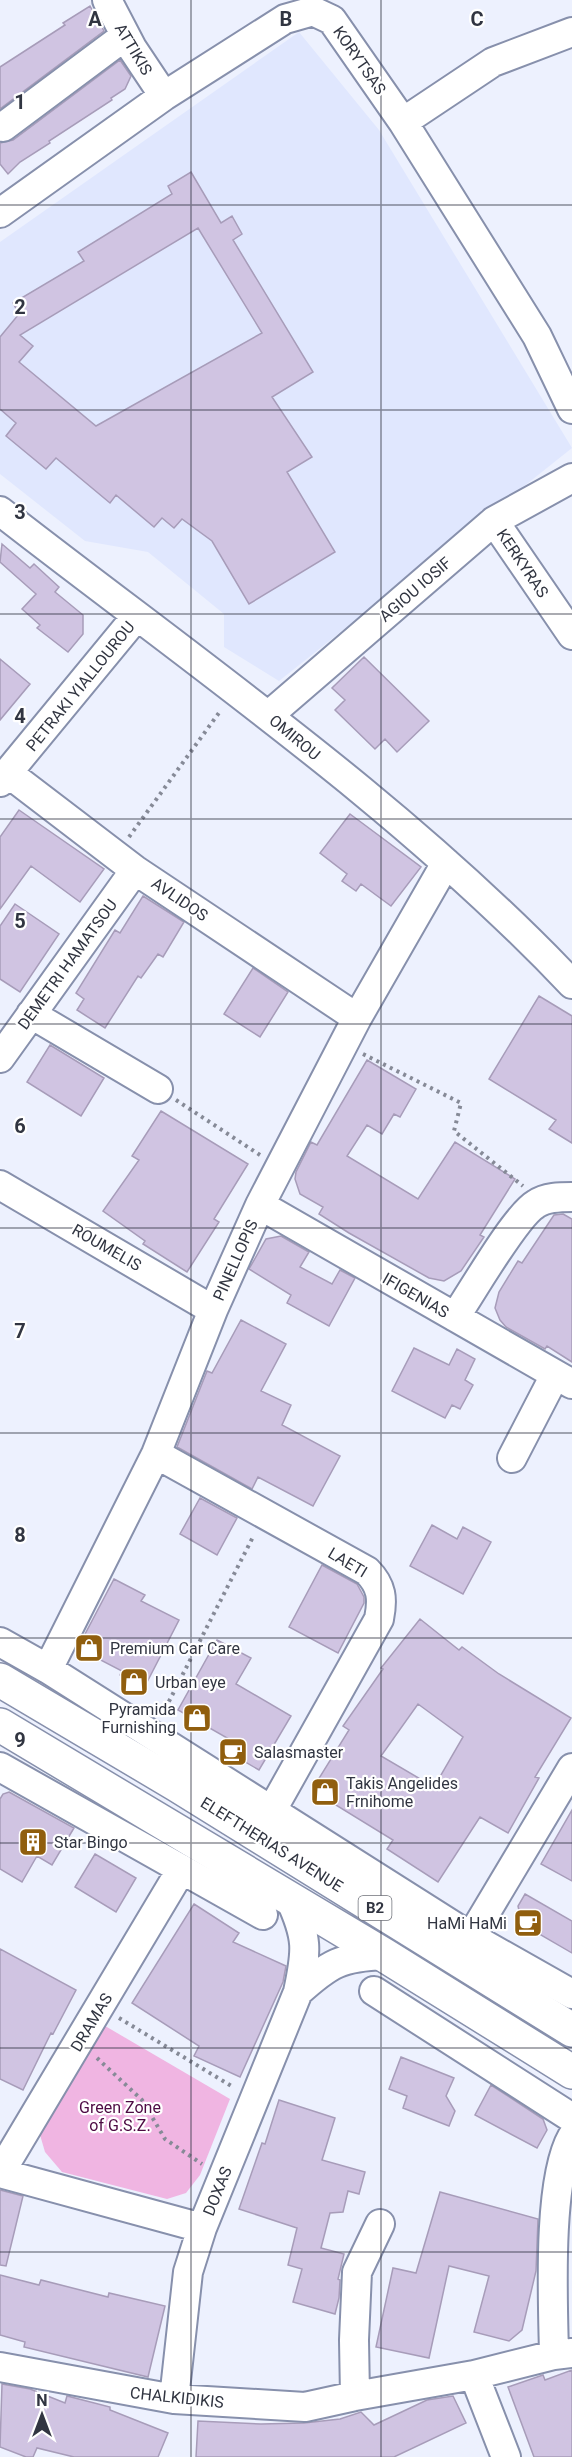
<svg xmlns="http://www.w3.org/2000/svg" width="572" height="2457" viewBox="0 0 572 2457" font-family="Roboto,sans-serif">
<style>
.built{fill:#e0e7fe}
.green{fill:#f0b5e2}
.building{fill:#d0c4e2;stroke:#a79cb9;stroke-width:1.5;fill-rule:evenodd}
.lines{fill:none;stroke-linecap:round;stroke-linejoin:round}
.minor-casing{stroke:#8790ac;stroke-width:32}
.highway-casing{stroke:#8790ac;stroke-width:36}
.path{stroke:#868a97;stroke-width:4;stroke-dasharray:3 4.5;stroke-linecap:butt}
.minor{stroke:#fff;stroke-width:28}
.highway{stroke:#fff;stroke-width:33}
.grid{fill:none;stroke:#313541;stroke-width:1.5;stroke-opacity:0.55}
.labels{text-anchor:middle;stroke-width:4.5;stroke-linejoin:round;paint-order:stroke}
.shield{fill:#fff;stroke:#6f727a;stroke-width:1.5}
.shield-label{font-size:15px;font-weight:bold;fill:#313541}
.street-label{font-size:16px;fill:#313541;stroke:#fff}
.poi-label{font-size:16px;fill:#313541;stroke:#fff;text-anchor:start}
.park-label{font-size:16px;fill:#4d0a43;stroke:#fff}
.grid-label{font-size:20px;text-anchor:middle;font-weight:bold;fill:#313541;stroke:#fff;stroke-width:4.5;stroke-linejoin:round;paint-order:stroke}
</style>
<rect width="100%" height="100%" fill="#edf1fe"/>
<path class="built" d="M299 32 379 130 572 448 279 681 224 647V614L148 552 85 541 0 474V242Z"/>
<path class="green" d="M100 2023 230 2099 200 2175 186 2193 167 2199 62 2172 45 2152 38 2128Z"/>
<path class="building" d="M90 6 104 31 0 109V67L65 25 63 23Z
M120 60 131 76 125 89 111 98 112 100 49 141 50 143 20 162 8 174 0 164V143L13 140Z
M191 172 221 223 232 216 242 234 233 240 313 372 272 397 312 457 287 472 335 552 249 604 212 541 182 519 174 528 162 518 154 527 116 495 110 503 56 458 46 469 6 436 16 423 0 409V337L19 314 13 303 84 261 78 252 172 194 168 186ZM198 228 262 333 96 426 19 362 33 346 20 335Z
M2 544 30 568 34 564 59 587 55 592 83 615V634L68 652 37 628 40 625 22 609 36 594 0 562Z
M364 657 429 721 397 752 385 739 375 749 335 710 345 700 332 688Z
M0 659 30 684 0 720Z
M19 810 104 869 80 902 31 866 0 909V837Z
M350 814 421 867 391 906 361 884 356 891 342 881 347 874 320 853Z
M143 896 184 922 163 957 158 954 141 978 138 976 105 1028 77 1010 84 999 76 993 115 930 120 933Z
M15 904 59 934 20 992 0 979V926Z
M253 968 288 992 260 1037 224 1014Z
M539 996 572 1016V1143L549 1129 556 1120 489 1079Z
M50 1045 104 1078 81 1116 27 1082Z
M367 1060 416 1089 400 1117 394 1114 382 1134 367 1125 347 1156 418 1199 455 1142 515 1179 480 1235 484 1237 461 1271 444 1281 429 1278 349 1233 319 1214 323 1207 300 1194 295 1179 296 1172 311 1142 317 1145Z
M161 1111 248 1164 214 1219 219 1222 187 1272 143 1244 145 1241 103 1211 139 1160 132 1156Z
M563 1214 572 1219V1362L547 1346 545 1349 506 1327 500 1320 495 1308 499 1292 518 1261 522 1263 554 1215Z
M281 1236 309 1252 300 1267 332 1284 340 1270 355 1278 329 1326 287 1303 291 1295 249 1269 266 1239Z
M241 1320 286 1344 261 1391 291 1405 282 1425 340 1456 313 1506 258 1477 252 1489 177 1447 207 1371 212 1373Z
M414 1348 449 1365 457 1349 475 1359 465 1380 473 1385 460 1409 452 1405 445 1418 392 1391Z
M200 1498 237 1518 217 1555 180 1534Z
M432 1525 457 1539 463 1527 491 1542 463 1594 410 1566Z
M322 1565 357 1584 364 1597V1603L338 1653 289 1627Z
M114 1579 145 1595 141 1601 179 1620 144 1688 120 1675 122 1671 89 1654 83 1646V1638Z
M420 1619 459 1650 462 1647 499 1674 571 1718 535 1777 539 1778 508 1833 480 1817 438 1882 387 1849 393 1840 326 1799 318 1786V1780L349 1730 343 1726 383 1669 381 1668ZM418 1704 463 1737 434 1787 381 1756Z
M217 1640 251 1658 236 1684 291 1716 259 1770 223 1749 229 1739 178 1710Z
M9 1792 74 1828 52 1865 37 1856 22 1882 0 1869V1799L3 1794Z
M572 1810V1881L541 1864Z
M95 1854 136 1878 116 1912 75 1887Z
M525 1894 572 1921V1953L522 1924 518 1906Z
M194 1904 239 1933 233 1942 286 1966 283 1982 240 2077 194 2056 199 2046 132 2003Z
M0 1949 76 1990 53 2034 51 2033 23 2090 0 2079Z
M401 2057 454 2078 446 2096 455 2111 449 2126 403 2108 407 2096 389 2089Z
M491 2085 543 2119 547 2130 537 2148 475 2115Z
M279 2100 335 2118 322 2160 365 2172 359 2194 348 2191 343 2212 330 2213 321 2248 344 2254 338 2279 340 2280 339 2298 335 2314 293 2302 302 2269 288 2265 297 2228 239 2209 262 2143 265 2144Z
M0 2190 23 2196 6 2266 0 2265Z
M440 2192 538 2219 536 2271 522 2330 509 2341 474 2332 489 2276 449 2266 429 2358 376 2347 393 2268 416 2273Z
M0 2275 39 2285 41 2280 108 2297 109 2293 165 2306 148 2377 24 2347 25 2342 0 2335Z
M572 2370V2457H534L508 2387 543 2375 545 2380Z
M2 2384 30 2389 65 2403 67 2396 110 2407V2410L168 2433 158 2457H74L37 2448 33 2457H26L0 2447Z
M453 2396 466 2423 394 2457H196L198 2421 261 2424 304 2423 340 2419 361 2412 374 2425 427 2400Z"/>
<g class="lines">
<g class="minor-casing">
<path id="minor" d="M107 0 132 48 164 96
M403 122 493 62 572 32
M3 127 125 36
M0 213 164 96 285 19 313 11 332 20 403 122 537 336 572 409
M0 511C195 663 401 804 572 984
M494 521 572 635
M269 715 494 521 572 478
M8 773 135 870 357 1018
M0 782 136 617
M31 1014 158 1089
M0 1058 135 870
M0 1185 213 1310
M260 1205 572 1384
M455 1317C471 1294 515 1216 536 1204 546 1197 560 1197 572 1197
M156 1454 367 1571C382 1586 383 1599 379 1619L272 1810
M512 1458 555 1375
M0 1642 48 1669 471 1937 572 1994
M48 1669 156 1454 213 1310 260 1205 357 1018 446 863
M0 1767 263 1915
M471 1937 572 1768
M374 1991 572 2118
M298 1992C330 1963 341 1957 384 1955
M0 2173 181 1870
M0 2173 202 2228
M554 2355C553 2302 547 2181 572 2137
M0 2367 174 2399 305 2407 355 2396 474 2375 554 2355 572 2353
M474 2375 506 2457
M355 2396 354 2340 357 2272 380 2224
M174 2399 188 2272 202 2228 298 1992C307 1950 308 1938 290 1899"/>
</g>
<g class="highway-casing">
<path id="highway" d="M0 1680 177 1785 572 2030
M0 1725 384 1955 572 2072"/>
</g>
<path class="path" d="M129 837 221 710
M363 1054 461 1103 454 1131 523 1186
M176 1100 260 1155
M162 1715 254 1535
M119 2018 233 2087
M97 2058 142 2100 165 2139 202 2164"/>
<use href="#minor" class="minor"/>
<use href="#highway" class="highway"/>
</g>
<path class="grid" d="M191 0V2457M381 0V2457M0 205H572M0 410H572M0 614H572M0 819H572M0 1024H572M0 1228H572M0 1433H572M0 1638H572M0 1843H572M0 2048H572M0 2252H572"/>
<defs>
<g id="shop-square" transform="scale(1.5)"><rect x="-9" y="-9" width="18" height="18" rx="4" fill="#905e0e" stroke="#fff"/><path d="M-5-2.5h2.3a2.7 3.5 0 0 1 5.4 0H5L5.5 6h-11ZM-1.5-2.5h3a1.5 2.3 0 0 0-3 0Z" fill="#fff"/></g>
<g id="cafe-square" transform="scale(1.5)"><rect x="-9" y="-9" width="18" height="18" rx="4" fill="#905e0e" stroke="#fff"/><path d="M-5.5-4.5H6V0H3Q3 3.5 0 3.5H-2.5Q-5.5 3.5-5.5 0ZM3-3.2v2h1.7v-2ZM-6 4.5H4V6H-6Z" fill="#fff"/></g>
<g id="building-square" transform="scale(1.5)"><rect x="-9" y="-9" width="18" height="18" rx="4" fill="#905e0e" stroke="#fff"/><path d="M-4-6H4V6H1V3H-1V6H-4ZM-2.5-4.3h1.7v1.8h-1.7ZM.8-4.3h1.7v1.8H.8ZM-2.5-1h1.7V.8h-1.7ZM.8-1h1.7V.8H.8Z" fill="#fff"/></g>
</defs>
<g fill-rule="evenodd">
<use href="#shop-square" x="89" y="1648"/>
<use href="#shop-square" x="134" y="1682"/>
<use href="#shop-square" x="197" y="1718"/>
<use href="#cafe-square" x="233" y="1752"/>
<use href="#shop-square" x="325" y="1792"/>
<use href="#building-square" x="33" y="1842"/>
<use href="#cafe-square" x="528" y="1923"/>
</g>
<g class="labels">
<rect class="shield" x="358.5" y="1896" width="33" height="24" rx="4.5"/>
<g class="shield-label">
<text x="375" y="1913">B2</text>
</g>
<g class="street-label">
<text transform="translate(134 49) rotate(59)" y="6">ATTIKIS</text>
<text transform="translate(360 60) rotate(55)" y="6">KORYTSAS</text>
<text transform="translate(523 563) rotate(56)" y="6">KERKYRAS</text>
<text transform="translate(415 589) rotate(-41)" y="6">AGIOU IOSIF</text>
<text transform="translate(80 686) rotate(-51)" y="6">PETRAKI YIALLOUROU</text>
<text transform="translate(295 737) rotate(40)" y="6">OMIROU</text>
<text transform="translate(180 899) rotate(34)" y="6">AVLIDOS</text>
<text transform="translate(67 964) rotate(-54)" y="6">DEMETRI HAMATSOU</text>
<text transform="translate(107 1247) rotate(30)" y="6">ROUMELIS</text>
<text transform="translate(235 1260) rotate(-66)" y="6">PINELLOPIS</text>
<text transform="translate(416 1295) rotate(30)" y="6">IFIGENIAS</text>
<text transform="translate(348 1562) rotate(31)" y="6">LAETI</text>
<text transform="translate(272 1844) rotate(32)" y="6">ELEFTHERIAS AVENUE</text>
<text transform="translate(91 2022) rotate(-59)" y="6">DRAMAS</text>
<text transform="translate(217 2191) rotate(-68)" y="6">DOXAS</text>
<text transform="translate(177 2397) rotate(6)" y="6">CHALKIDIKIS</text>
</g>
<g class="poi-label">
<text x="110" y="1654">Premium Car Care</text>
<text x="155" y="1688">Urban eye</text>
<text x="176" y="1715" text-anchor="end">Pyramida<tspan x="176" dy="18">Furnishing</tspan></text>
<text x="254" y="1758">Salasmaster</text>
<text x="346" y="1789">Takis Angelides<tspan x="346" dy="18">Frnihome</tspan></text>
<text x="54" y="1848">Star Bingo</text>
<text x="507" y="1929" text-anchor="end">HaMi HaMi</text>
</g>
<g class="park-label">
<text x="120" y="2113">Green Zone<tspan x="120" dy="18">of G.S.Z.</tspan></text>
</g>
</g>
<g class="grid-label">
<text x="95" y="26">A</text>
<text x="286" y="26">B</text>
<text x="477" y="26">C</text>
<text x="20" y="109">1</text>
<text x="20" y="314">2</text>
<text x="20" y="519">3</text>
<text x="20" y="723">4</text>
<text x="20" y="928">5</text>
<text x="20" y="1133">6</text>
<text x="20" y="1338">7</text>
<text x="20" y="1542">8</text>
<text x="20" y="1747">9</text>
</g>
<g transform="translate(42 2415)" stroke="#ffffff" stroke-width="4.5" paint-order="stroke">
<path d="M0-4.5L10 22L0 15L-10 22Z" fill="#313541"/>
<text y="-9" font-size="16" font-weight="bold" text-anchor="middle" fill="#313541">N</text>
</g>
</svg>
